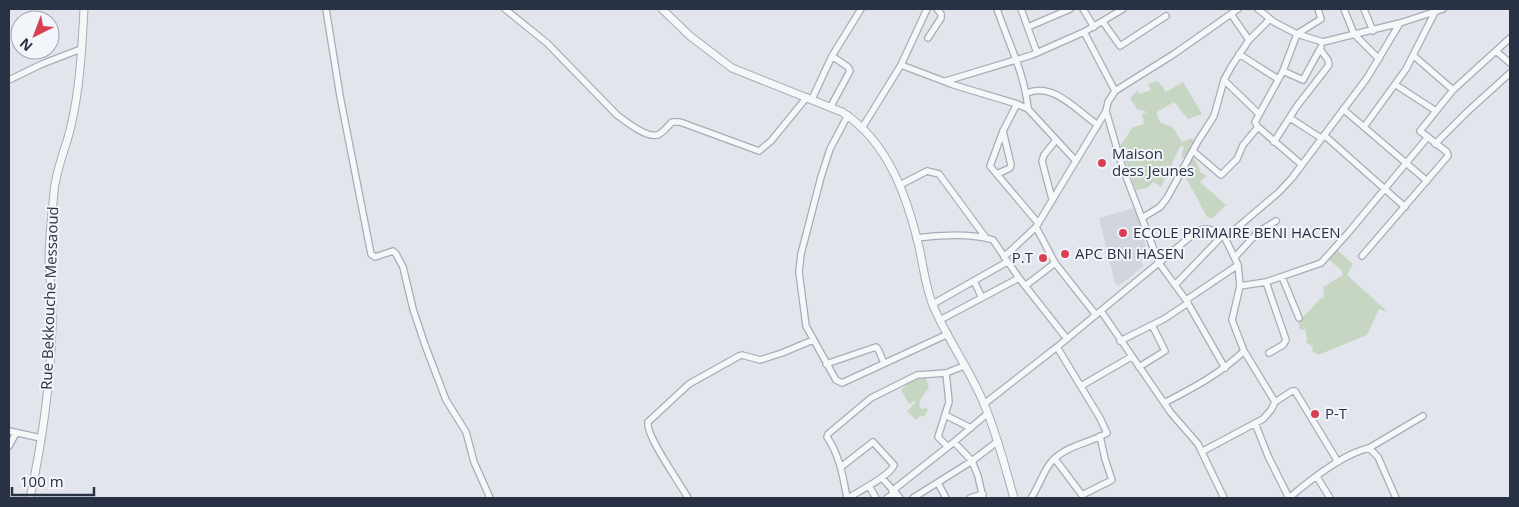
<svg xmlns="http://www.w3.org/2000/svg" width="1519" height="507" viewBox="0 0 1519 507" font-family="'Open Sans',sans-serif">
<style>
.built{fill:#d0d5de}
.green{fill:#c7d6c3}
.lines{fill:none;stroke-linecap:round;stroke-linejoin:round}
.minor-casing{stroke:#a7acb7;stroke-width:8}
.tertiary-casing{stroke:#a7acb7;stroke-width:9}
.minor{stroke:#f5f7f9;stroke-width:5.5}
.tertiary{stroke:#f5f7f9;stroke-width:7}
.poi-dot{fill:#d93f52;stroke:#f2f5f9;stroke-width:2}
.labels{text-anchor:middle;stroke-width:4;stroke-linejoin:round;paint-order:stroke}
.poi-label{font-size:15px;fill:#293245;stroke:#f2f5f9;text-anchor:start}
.street-label{font-size:15px;fill:#293245;stroke:#f2f5f9}
</style>
<rect width="100%" height="100%" fill="#e2e6ec"/>
<path class="built" d="M1134 208 1139 220 1146 247 1142 254 1141 262 1144 266 1118 286 1115 283 1099 218Z"/>
<path class="green" d="M1158 81 1166 92 1183 82 1202 114 1188 119 1174 102 1157 112C1158 126 1164 122 1173 128 1176 131 1179 138 1182 142L1192 138 1195 143 1187 157 1181 158 1184 146 1180 147 1161 187 1154 182 1147 188 1136 190 1120 146 1133 127 1144 124 1142 114 1147 112 1137 109 1130 98 1137 91 1140 94 1151 90 1148 84Z
M1195 159 1201 173 1207 176 1200 182 1226 205 1213 218 1207 217 1186 178 1190 160Z
M1336 249 1353 264 1347 275 1388 312 1379 309 1367 335 1318 355 1312 351 1313 347 1306 342 1307 339 1305 329 1301 330 1299 328V321L1322 297 1324 299 1323 287 1343 275 1341 270 1327 258Z
M925 376 929 387 921 399 919 406 922 409 927 408 928 410 924 417 921 415 916 420 907 411 916 402 914 401 909 404 901 390 911 381Z"/>
<g class="lines">
<g class="minor-casing">
<path id="minor" d="M326 9 340 96 371 254 375 257 393 251 396 254 403 267 413 309 425 345 446 400 466 432 474 462 490 498
M505 9 547 43 617 115C625 121 646 138 657 135 662 134 668 126 672 122H680L759 151 771 141 807 97
M997 9C1008 42 1025 74 1028 109
M1021 9 1037 53
M1083 9 1094 27
M1258 9 1274 22 1297 34 1323 42 1400 23
M1344 9 1354 34 1379 59
M1364 9 1373 31
M1231 14 1249 40
M1103 22 1120 46 1166 16
M1028 27 1070 9
M1084 32 1115 91
M928 38 941 18V14L937 9
M1496 51 1510 63
M1239 54 1278 79
M1414 56 1453 90
M901 65 954 85 1017 104 1028 109 1075 160
M1283 71 1303 80 1321 47
M9 80 42 64 81 49
M1224 80 1259 114
M946 81 1032 55 1084 32 1123 9
M1396 85 1436 111
M1027 93C1054 82 1077 111 1098 125
M812 99 832 56 861 9
M1017 104 1003 131 990 166 1038 223
M831 106 850 71 848 67 832 56
M1343 109 1427 181
M848 115 830 149 821 177 801 254 799 272 806 326 836 380 842 383 948 334
M1290 118 1321 138
M1364 127 1406 69 1435 12
M862 128 901 65 927 9
M1324 135 1405 207
M1274 142 1297 106 1329 65 1328 60 1320 49
M1435 144 1467 112 1510 73
M1193 151 1221 175 1237 159 1243 145 1258 127
M1302 165 1258 127 1255 122 1283 71 1297 34 1321 19 1318 9
M997 174 1010 168 1011 165 1003 131
M900 185 927 171 939 174 986 238
M1052 199 1042 161 1044 155 1056 140
M1142 218 1160 207 1167 198 1198 141 1214 116 1224 80 1231 67 1249 40 1269 20
M916 238C938 235 972 233 993 240L1019 278 1067 339
M1362 256 1448 156 1447 152 1420 131 1453 90 1510 38
M1004 257 1036 227
M1235 257 1258 232 1276 221
M1282 277 1299 318
M974 281 982 298
M1266 282 1286 340 1283 345 1269 353
M1175 285 1222 236
M1025 286 1055 263
M1240 286 1266 282 1321 263 1348 233 1427 138
M1186 300 1238 265
M933 304 1007 262
M1101 311 1171 413 1198 444 1224 498
M1096 315 1055 263 1036 227 1106 111
M940 320 1019 278
M1120 341 1164 319 1188 303
M1244 351 1275 402
M826 364 876 347 878 349 884 363
M1139 367 1165 351 1152 325
M1225 368 1186 300 1159 263 1122 166 1106 111 1108 102 1115 91 1174 54 1238 9
M946 373 949 402 938 437 948 447
M1081 386 1131 357
M1164 403C1193 388 1220 374 1244 351L1232 320 1240 286 1238 265 1225 238
M984 404 1057 347 1196 232C1207 225 1215 231 1225 238L1279 192 1292 178 1367 78 1400 23 1443 9
M945 415 971 428
M1255 423 1268 456 1289 498C1310 480 1342 454 1369 448L1378 457 1396 498
M9 431 41 438
M954 442 972 461 978 476 983 498
M9 446 16 433
M1369 448 1423 416
M1203 451 1263 419 1271 410 1275 402 1292 391H1295L1338 462
M1055 459 1082 495 1112 480 1105 459 1100 436
M841 467 873 442 894 465C890 476 859 491 848 498
M1317 477 1330 498
M882 478 900 498
M938 483 946 498
M869 486 876 498
M892 491 954 442 988 413
M688 498C680 483 645 435 648 422L689 384 739 356 742 355 760 360 782 353 813 340
M847 498C843 477 840 456 827 437L828 434 871 398 917 375 946 373 964 366
M887 498 896 493
M913 498 972 461 998 441
M970 498 983 494
M1031 498C1039 487 1043 471 1052 461 1067 445 1090 443 1107 433L1100 418 1057 347"/>
</g>
<g class="tertiary-casing">
<path id="tertiary" d="M662 9 690 36 732 68 842 112C889 142 908 199 920 251 923 268 926 286 932 303 946 338 970 369 984 404 997 434 1005 467 1014 498
M30 498C42 443 50 386 52 329 53 306 50 283 49 260 49 238 52 215 54 192 56 169 66 148 71 126 80 88 82 47 84 9"/>
</g>
<use href="#minor" class="minor"/>
<use href="#tertiary" class="tertiary"/>
</g>
<g class="poi-dot">
<circle cx="1102" cy="163" r="5"/>
<circle cx="1123" cy="233" r="5"/>
<circle cx="1065" cy="254" r="5"/>
<circle cx="1043" cy="258" r="5"/>
<circle cx="1315" cy="414" r="5"/>
</g>
<g class="labels">
<g class="poi-label">
<text x="1112" y="159">Maison<tspan x="1112" dy="17">dess Jeunes</tspan></text>
<text x="1133" y="238">ECOLE PRIMAIRE BENI HACEN</text>
<text x="1075" y="259">APC BNI HASEN</text>
<text x="1033" y="263" text-anchor="end">P.T</text>
<text x="1325" y="419">P-T</text>
</g>
<g class="street-label">
<text transform="translate(50 298) rotate(-88)" y="5">Rue Bekkouche Messaoud</text>
</g>
</g>
<rect width="1519" height="507" fill="none" stroke="#293245" stroke-width="20"/>
<g transform="translate(35 35) rotate(222)"><circle r="24" fill="#f2f5f9" stroke="#a2a7b1"/>
<path d="M0-4L9 19L0 12L-9 19Z" fill="#d93f52"/>
<text y="-8" font-size="14" font-weight="bold" text-anchor="middle" fill="#293245">N</text>
</g>
<path d="M12 487v8h82v-8" fill="none" stroke="#293245" stroke-width="2.5"/>
<text x="20" y="487" font-size="15" fill="#293245" stroke="#f2f5f9" stroke-width="4" paint-order="stroke">100 m</text>
</svg>
